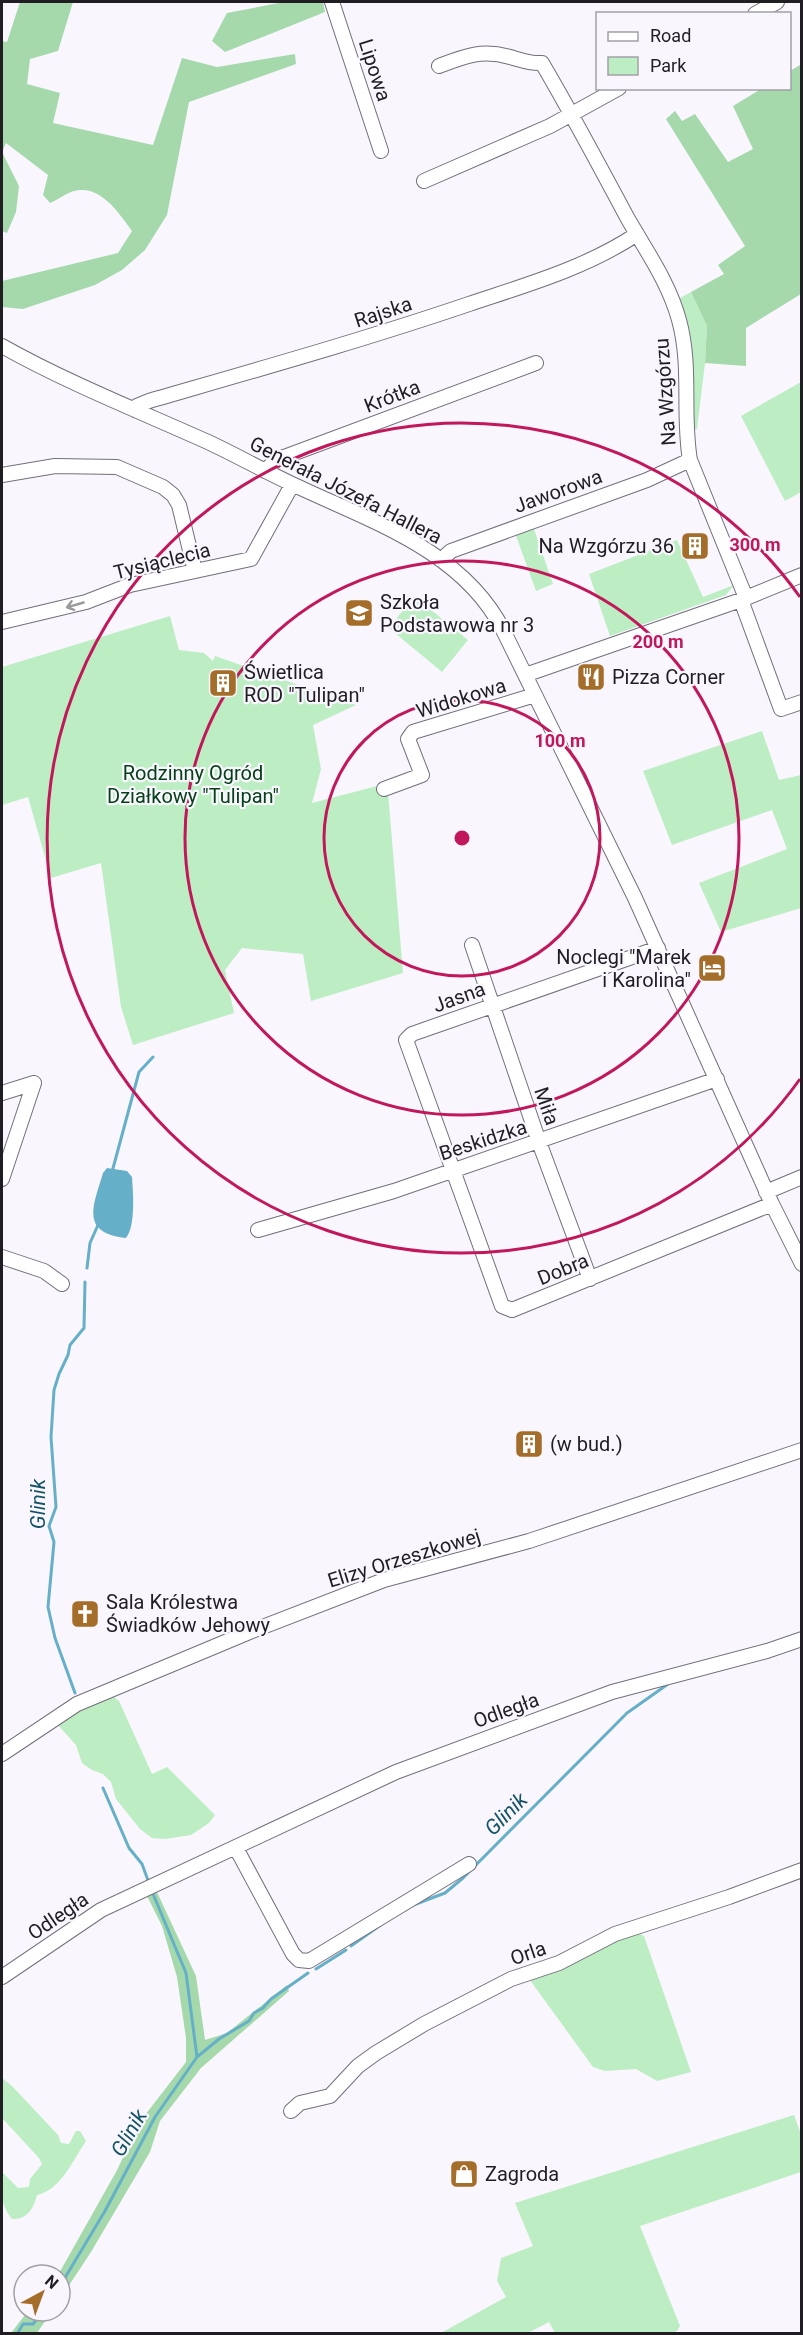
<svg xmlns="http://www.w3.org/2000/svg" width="803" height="2335" viewBox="0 0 803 2335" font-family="Roboto,sans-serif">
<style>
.green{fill:#bdedc3}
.forest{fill:#a5d9ac}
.water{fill:#65b0c8}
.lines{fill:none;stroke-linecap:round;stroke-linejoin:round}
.stream{stroke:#65b0c8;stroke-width:3}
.minor-casing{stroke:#736f7b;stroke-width:16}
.minor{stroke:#fff;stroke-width:14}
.oneway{stroke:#9b9a9c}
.ring{fill:none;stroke:#c2185b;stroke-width:3}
.labels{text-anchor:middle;stroke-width:4.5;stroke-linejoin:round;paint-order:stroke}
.street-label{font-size:20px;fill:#201e23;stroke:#f9f6fe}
.poi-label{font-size:20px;fill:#201e23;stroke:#f9f6fe;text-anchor:start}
.park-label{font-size:20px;fill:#064118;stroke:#f9f6fe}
.water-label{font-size:21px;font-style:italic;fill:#145465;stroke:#f9f6fe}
.centre{fill:#c2185b;stroke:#f9f6fe;stroke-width:3}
.ring-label{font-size:18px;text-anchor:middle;font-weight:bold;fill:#c2185b;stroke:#f9f6fe;stroke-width:4.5;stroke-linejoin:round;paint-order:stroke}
</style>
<rect width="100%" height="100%" fill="#f9f6fe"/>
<path class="green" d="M691 292 707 326 705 363 697 429H693C693 386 694 339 680 298Z
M801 382V492L785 501 741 416Z
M533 526 553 584 536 591 515 533Z
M677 540 703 597 734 585 726 595 610 636 589 574Z
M414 596 468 640 442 672 389 628Z
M170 616 179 650 204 653 213 661 215 656 356 705 313 725 321 769 312 803 377 786 380 794 388 792 403 973 311 1001 303 954 242 948 225 970 234 1013 133 1045 121 1007 101 863 51 878 28 797 2 805V667Z
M762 731 779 780 801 775V908L721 932 699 883 787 849 772 810 672 845 643 771Z
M113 1696 119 1701 152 1774 167 1767 215 1815 209 1823 191 1835 165 1839 152 1838 140 1829 116 1799 111 1782 103 1774 92 1770 82 1763 76 1745 57 1724 87 1705Z
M634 1931 644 1936 691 2072 657 2081 636 2069 605 2071 593 2067 527 1976Z
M2 2078 12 2086 58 2135 61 2143 69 2144 76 2131H80L86 2141C73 2160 61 2190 37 2195 34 2208 27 2220 12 2219 0 2205 1 2190 2 2172L18 2188 29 2187 30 2179 42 2164 39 2158 2 2118Z
M794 2115 801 2134V2172L640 2226 680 2326 677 2331 668 2334 555 2333 549 2322 528 2333H441L506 2297 497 2281 501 2258 533 2246 515 2203Z"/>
<path class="forest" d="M20 2H73L58 51 30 59 27 84 60 93 53 123 153 145 182 58 217 67 295 54 296 64 189 102 167 215 145 250 122 270 95 285 23 309 2 307V281L118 253 132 231C118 212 99 182 71 192 64 195 57 200 50 203L43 195 48 175 6 143 2 152 19 186 16 212 7 233 2 231V41L7 42Z
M284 2H323L325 12 225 52 212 41 227 13Z
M800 65 802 67 801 294 746 328V366L705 363 707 326 691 292 724 274 718 265 745 246 666 119 675 111 682 121 695 114 728 162 753 149 733 106 761 89 790 88V71Z
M156 1890 196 1976 205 2040 227 2033 287 1985 289 1991 201 2068 160 2121 150 2152 91 2252 60 2299V2275H58L116 2172 142 2119 186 2062V2038L177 1977 162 1926 147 1896Z
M28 2311H52L37 2333H11Z"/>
<path class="water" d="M107 1168 127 1171 132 1177C133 1192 136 1226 126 1238 79 1233 94 1204 103 1173Z"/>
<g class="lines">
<path class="stream" d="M112 1172 139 1072 153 1057
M87 1268 90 1243 98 1225
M75 1693 55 1638 48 1607 54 1542 49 1526 56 1507 51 1437 54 1390 59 1374 68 1355 70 1345 84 1328 85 1282
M103 1788 129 1848 142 1864 149 1883
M151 1889 186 1973 197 2057
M408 1907 445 1893 463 1878 627 1713 668 1684
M351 1946 382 1924
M316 1969 346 1950
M60 2286 105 2211 155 2117 197 2057 219 2039 249 2021 254 2013 263 2008 271 1999 308 1973
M17 2334 23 2324H33L43 2311"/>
<g class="minor-casing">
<path id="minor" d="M332 2 381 151
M755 14 777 2
M439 66C465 56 482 49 510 57 521 60 531 64 542 63 572 114 600 167 628 219 647 252 669 283 679 320 692 367 682 414 690 460L746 598
M424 181 550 126 619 88
M2 346C68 383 139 411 208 442 236 455 262 470 290 483 367 520 462 549 503 630L635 898 772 1204 802 1264
M135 410 137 406 149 401C256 370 363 340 469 304 526 285 586 268 637 234
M265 471 276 460 536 363
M2 475 55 466 117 467 163 487 173 495 179 505 195 571
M441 560 451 551 647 480 690 460
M741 600 781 709 802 702
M2 622 86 602 130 585 251 559 292 485
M525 675 741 600 802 575
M384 789 422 775 408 739 413 732 535 695
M472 945 539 1142 590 1279
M658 948 412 1034 406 1040 502 1306 512 1310 772 1204
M2 1093 34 1083
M2 1179 34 1083
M766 1192 802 1177
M258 1230 394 1191 717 1079
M2 1257 44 1271 62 1284
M2 1754 77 1704 247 1633 384 1580 529 1541 802 1450
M236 1848 293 1954 299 1960 309 1961 469 1864
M2 1977 101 1910 396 1772 612 1692 767 1651 802 1639
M291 2111 300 2103 330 2096 358 2066 376 2053 424 2024 511 1979 559 1963 615 1934 729 1897 802 1870"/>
</g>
<use href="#minor" class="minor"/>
</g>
<defs><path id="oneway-shaft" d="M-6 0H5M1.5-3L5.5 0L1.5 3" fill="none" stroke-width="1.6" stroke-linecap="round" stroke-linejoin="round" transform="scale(1.5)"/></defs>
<use class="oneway" href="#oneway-shaft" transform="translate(75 605) rotate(164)"/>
<g class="ring">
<circle cx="462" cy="838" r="138"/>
<circle cx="462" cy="838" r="277"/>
<path d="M800 1079A415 415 0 1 1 800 597"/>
</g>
<defs>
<g id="building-square" transform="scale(1.5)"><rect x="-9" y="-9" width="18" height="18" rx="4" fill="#a56d2a" stroke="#f9f6fe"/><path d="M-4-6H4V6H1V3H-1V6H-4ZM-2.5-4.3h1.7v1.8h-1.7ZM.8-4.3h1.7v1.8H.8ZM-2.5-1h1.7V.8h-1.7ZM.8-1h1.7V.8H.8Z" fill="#fff"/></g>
<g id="school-square" transform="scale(1.5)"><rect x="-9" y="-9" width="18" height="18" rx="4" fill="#a56d2a" stroke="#f9f6fe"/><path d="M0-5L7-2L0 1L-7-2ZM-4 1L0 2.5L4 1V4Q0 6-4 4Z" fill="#fff"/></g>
<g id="restaurant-square" transform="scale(1.5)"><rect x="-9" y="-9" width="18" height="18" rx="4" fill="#a56d2a" stroke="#f9f6fe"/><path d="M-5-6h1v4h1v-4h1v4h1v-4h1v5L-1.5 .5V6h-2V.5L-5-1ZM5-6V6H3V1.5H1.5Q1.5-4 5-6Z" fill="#fff"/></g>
<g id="hotel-square" transform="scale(1.5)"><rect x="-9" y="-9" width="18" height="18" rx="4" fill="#a56d2a" stroke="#f9f6fe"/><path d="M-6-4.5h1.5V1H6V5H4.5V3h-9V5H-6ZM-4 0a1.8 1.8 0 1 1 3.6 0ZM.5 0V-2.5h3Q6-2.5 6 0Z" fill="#fff"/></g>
<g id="church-square" transform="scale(1.5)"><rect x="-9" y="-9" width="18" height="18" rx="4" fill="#a56d2a" stroke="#f9f6fe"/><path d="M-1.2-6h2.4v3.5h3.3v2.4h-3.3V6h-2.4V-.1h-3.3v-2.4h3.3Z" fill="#fff"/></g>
<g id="shop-square" transform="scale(1.5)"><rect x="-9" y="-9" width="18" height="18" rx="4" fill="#a56d2a" stroke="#f9f6fe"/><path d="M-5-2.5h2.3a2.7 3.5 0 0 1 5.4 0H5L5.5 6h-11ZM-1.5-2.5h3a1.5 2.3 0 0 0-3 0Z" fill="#fff"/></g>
</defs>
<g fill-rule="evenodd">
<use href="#building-square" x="695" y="546"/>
<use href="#school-square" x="359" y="613"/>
<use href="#restaurant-square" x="591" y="677"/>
<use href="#building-square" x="223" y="683"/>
<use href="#hotel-square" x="712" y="968"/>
<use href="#building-square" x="529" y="1444"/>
<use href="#church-square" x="85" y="1614"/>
<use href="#shop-square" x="464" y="2174"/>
</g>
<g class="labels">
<g class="street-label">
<text transform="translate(375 70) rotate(72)" y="7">Lipowa</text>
<text transform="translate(383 312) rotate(-18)" y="7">Rajska</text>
<text transform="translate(665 392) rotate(-94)" y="7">Na Wzgórzu</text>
<text transform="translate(392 396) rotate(-21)" y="7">Krótka</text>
<text transform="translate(346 490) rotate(27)" y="7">Generała Józefa Hallera</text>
<text transform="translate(558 491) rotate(-20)" y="7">Jaworowa</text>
<text transform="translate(162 561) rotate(-14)" y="7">Tysiąclecia</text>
<text transform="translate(461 698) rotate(-17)" y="7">Widokowa</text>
<text transform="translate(459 997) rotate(-20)" y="7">Jasna</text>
<text transform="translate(547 1106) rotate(71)" y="7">Miła</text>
<text transform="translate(483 1140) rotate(-18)" y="7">Beskidzka</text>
<text transform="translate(563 1269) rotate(-22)" y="7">Dobra</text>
<text transform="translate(404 1558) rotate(-17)" y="7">Elizy Orzeszkowej</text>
<text transform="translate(506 1710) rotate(-20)" y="7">Odległa</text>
<text transform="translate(58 1916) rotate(-34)" y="7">Odległa</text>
<text transform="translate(528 1953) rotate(-19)" y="7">Orla</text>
</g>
<g class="poi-label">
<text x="674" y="553" text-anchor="end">Na Wzgórzu 36</text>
<text x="380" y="609">Szkoła<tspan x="380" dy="23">Podstawowa nr 3</tspan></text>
<text x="244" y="679">Świetlica<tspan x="244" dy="23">ROD "Tulipan"</tspan></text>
<text x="612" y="684">Pizza Corner</text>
<text x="691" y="964" text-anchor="end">Noclegi "Marek<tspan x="691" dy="23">i Karolina"</tspan></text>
<text x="550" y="1451">(w bud.)</text>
<text x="106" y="1609">Sala Królestwa<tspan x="106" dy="23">Świadków Jehowy</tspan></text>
<text x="485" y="2181">Zagroda</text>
</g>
<g class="park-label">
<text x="193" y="780">Rodzinny Ogród<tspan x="193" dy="23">Działkowy "Tulipan"</tspan></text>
</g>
<g class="water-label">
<text transform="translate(38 1504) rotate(-90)" y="7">Glinik</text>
<text transform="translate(506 1814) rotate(-45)" y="7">Glinik</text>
<text transform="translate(129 2133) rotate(-60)" y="7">Glinik</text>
</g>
</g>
<circle cx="462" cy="838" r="9" class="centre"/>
<g class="ring-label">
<text x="755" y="551">300 m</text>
<text x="658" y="648">200 m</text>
<text x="560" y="747">100 m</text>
</g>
<rect width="803" height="2335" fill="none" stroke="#201e23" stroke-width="6"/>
<rect x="596" y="12" width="195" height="78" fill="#f9f6fe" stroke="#a2a0a6" stroke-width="1.5"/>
<rect x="608" y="32" width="30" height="9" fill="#ffffff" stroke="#a2a0a6" stroke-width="1.5"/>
<text x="650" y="42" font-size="18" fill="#201e23">Road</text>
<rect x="608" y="57" width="30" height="18" fill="#bdedc3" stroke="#a2a0a6" stroke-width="1.5"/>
<text x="650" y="72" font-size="18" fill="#201e23">Park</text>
<g transform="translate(42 2293) rotate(41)"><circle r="28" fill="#f9f6fe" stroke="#a2a0a6" stroke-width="1.5"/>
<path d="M0-4.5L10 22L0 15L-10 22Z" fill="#a56d2a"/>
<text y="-9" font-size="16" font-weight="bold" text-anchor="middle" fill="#201e23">N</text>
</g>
</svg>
